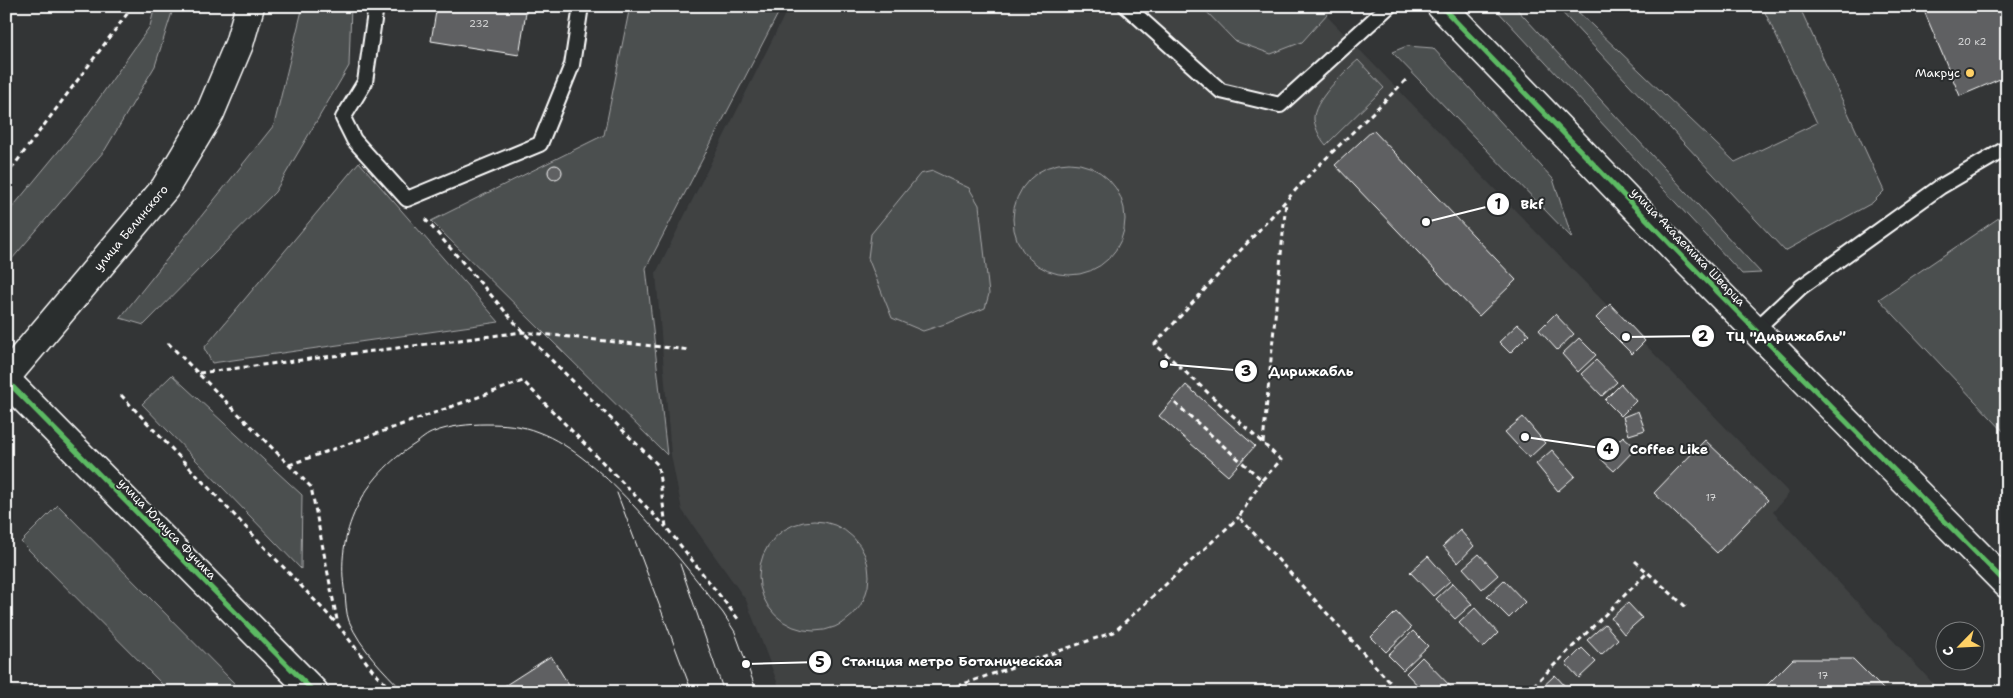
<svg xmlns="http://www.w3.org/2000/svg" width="2013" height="698" viewBox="0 0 2013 698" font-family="'Shantell Sans',sans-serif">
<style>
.built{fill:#404243}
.green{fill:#4c4f50;stroke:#a6a7a8}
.building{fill:#5f6162;stroke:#fff}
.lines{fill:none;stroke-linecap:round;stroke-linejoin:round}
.service-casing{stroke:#fff;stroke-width:18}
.tertiary-casing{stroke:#fff;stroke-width:31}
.secondary-casing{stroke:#fff;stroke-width:31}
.path{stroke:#fff;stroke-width:3;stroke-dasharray:5 4;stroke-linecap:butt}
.service{stroke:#2a2d2e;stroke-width:14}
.tertiary{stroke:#2a2d2e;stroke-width:28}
.secondary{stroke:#2a2d2e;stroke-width:28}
.tram{stroke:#fff;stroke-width:1}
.cycleway-casing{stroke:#2a2d2e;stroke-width:8}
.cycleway{stroke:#5cba63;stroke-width:5}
.poi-dot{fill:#ffd166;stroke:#2a2d2e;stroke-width:2}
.labels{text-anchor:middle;stroke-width:4;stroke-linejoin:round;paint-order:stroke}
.number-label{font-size:10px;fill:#d7d8d8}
.poi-label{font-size:12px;fill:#fff;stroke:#2a2d2e;text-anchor:end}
.street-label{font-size:12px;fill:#fff;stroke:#2a2d2e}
.leader{fill:none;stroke:#fff;stroke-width:2}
.callout-dot{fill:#fff;stroke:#2a2d2e;stroke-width:2}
.mark-label{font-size:15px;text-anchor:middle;font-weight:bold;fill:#111}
.callout-label{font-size:14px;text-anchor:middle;font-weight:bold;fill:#fff;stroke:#2a2d2e;stroke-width:4;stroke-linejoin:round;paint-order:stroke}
</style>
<rect width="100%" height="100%" fill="#333536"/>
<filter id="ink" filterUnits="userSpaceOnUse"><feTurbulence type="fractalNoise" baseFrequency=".02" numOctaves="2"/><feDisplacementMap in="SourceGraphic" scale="10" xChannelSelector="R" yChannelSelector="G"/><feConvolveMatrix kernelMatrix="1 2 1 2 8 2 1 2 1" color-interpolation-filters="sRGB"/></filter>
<g filter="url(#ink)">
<path class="built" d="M789 6H1317L1789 493 1773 512 1941 692H781L746 600 682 510 671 455 656 273Z"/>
<path class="green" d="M155 6H174L155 66 105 150 6 266V215L81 124 150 26Z
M303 6H351L349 66 275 192 144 325 120 318 274 125Z
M630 6H782L646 268 667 455 431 221 604 135Z
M1201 6H1321L1328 13 1302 42 1271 54 1235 41Z
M1493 6H1514L1761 273 1742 274Z
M1556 6H1572L1735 162 1817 123 1762 6H1799L1884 191 1872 203 1785 251Z
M1407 46 1433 48 1553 179 1572 238 1392 52Z
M1358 60 1384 88 1326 145C1320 138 1316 130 1314 120 1312 102 1345 71 1358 60Z
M359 162 499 322 212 363 204 348Z
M1013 219a56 56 0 1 1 112 0a56 56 0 1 1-112 0Z
M933 171 969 188 979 205 989 294 985 308 951 322 923 331 892 318 868 258 871 234 920 174Z
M2007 210V435L1879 299 2006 213Z
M172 375 302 495 301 569 142 404Z
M58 505 243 692H170L21 542Z
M759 576a55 55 0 1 1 110 0a55 55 0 1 1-110 0Z"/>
<path class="building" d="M437 6H527L519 55 431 41Z
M1922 6H2007V76L1960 96Z
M1373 130 1516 280 1479 316 1335 165Z
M548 172a7 7 0 1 1 14 0a7 7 0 1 1-14 0Z
M1610 304 1645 341 1632 354 1596 318Z
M1555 314 1574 334 1557 350 1539 330Z
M1518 324 1529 334 1510 353 1499 342Z
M1579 338 1596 355 1578 372 1562 354Z
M1596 360 1617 382 1602 396 1581 374Z
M1621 384 1636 401 1621 416 1605 400Z
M1186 385 1255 446 1228 476 1159 416Z
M1638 411 1645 430 1629 435 1623 417Z
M1523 417 1545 443 1529 458 1505 432Z
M1623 436 1636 448 1614 471 1601 459Z
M1705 440 1768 500 1717 553 1654 493Z
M1552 450 1575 476 1558 491 1536 464Z
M1460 530 1474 546 1458 563 1443 546Z
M1479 554 1498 575 1482 589 1463 568Z
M1428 556 1450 581 1433 596 1410 572Z
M1504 580 1525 602 1509 618 1487 596Z
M1453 583 1472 604 1455 619 1436 599Z
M1628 603 1642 618 1624 634 1611 618Z
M1475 608 1498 633 1483 648 1459 623Z
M1396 612 1411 628 1386 652 1371 637Z
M1605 624 1618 639 1601 655 1587 640Z
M1413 631 1428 646 1403 670 1388 655Z
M1582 648 1596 662 1579 678 1566 664Z
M551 656 573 692H500L498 690Z
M1422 657 1456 692H1424L1406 673Z
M1793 659H1853L1886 692H1760Z
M1555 675 1565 686 1559 692H1537Z"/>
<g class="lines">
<g class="service-casing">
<path id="service" d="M376 6 365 82 343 118 354 140 407 199 540 144 572 65 581 6
M1126 6 1221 91 1280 105 1389 6
M1755 330 1801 287 1940 187 2007 148"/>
</g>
<g class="tertiary-casing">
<path id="tertiary" d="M1441 6 1685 259 2007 584
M6 380 314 692"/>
</g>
<g class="secondary-casing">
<path id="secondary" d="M6 377 165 188 210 113 239 44 250 6"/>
</g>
<path class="path" d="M124 6 132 9
M6 176 133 6
M425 219 523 332 658 465 666 527 739 620
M168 343 311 487 338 625
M199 373 523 332 690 350
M121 395 338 625 374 672 393 692
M1175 403 1262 480 1239 517 1399 692
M1263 443 1286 202
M289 465 523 381 666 527
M1262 480 1281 460 1155 344 1313 171 1406 80
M1635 561 1686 607
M940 692 1114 632 1239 517
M1527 692 1647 573"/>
<use href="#service" class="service"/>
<use href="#tertiary" class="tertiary"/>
<use href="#secondary" class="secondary"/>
<path class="tram" d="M617 493 692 692
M680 564 724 692
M404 692C383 670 361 649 349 621 346 613 346 603 345 594 334 533 363 477 415 444 421 440 427 434 434 432 449 426 470 424 486 424 504 424 521 425 538 432 604 456 678 558 723 613L735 632 757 692"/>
<g class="cycleway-casing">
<path id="cycleway" d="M1441 6 1685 259 2007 584
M6 380 314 692"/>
</g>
<use href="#cycleway" class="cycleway"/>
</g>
</g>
<circle class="poi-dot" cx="1970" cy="73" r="5"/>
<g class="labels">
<g class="number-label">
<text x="479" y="27">232</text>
<text x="1972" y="45">20 к2</text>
<text x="1711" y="501">17</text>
<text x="1823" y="679">17</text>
</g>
<g class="poi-label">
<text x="1960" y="77">Макрус</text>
</g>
<g class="street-label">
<text transform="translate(131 228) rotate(-50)" y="4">улица Белинского</text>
<text transform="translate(1688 247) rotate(46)" y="4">улица Академика Шварца</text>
<text transform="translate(167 529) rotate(46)" y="4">улица Юлиуса Фучика</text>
</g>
</g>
<path class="leader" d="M1426 222L1498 204M1626 337L1703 336M1164 364L1246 371M1525 437L1608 449M746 664L820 662"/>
<g class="callout-dot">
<circle cx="1426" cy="222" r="5"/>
<circle cx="1626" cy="337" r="5"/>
<circle cx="1164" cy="364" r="5"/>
<circle cx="1525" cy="437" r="5"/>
<circle cx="746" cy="664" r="5"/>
<circle cx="1498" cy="204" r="12"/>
<circle cx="1703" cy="336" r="12"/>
<circle cx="1246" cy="371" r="12"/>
<circle cx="1608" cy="449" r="12"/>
<circle cx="820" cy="662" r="12"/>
</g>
<g class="mark-label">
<text x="1498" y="209">1</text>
<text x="1703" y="341">2</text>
<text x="1246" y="376">3</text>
<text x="1608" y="454">4</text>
<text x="820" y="667">5</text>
</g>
<g class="callout-label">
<text x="1532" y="209">Bkf</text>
<text x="1786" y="341">ТЦ "Дирижабль"</text>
<text x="1311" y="376">Дирижабль</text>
<text x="1669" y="454">Coffee Like</text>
<text x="952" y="666">Станция метро Ботаническая</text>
</g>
<rect width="2013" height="698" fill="none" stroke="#2a2d2e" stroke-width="25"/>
<rect x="12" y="12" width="1988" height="673" fill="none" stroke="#fff" stroke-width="2" filter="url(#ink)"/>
<g transform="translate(1960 646) rotate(246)"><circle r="24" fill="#2a2d2e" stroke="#7f8182"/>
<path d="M0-4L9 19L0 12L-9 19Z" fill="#ffd166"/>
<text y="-8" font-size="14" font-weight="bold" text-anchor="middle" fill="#ffffff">С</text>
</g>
</svg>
